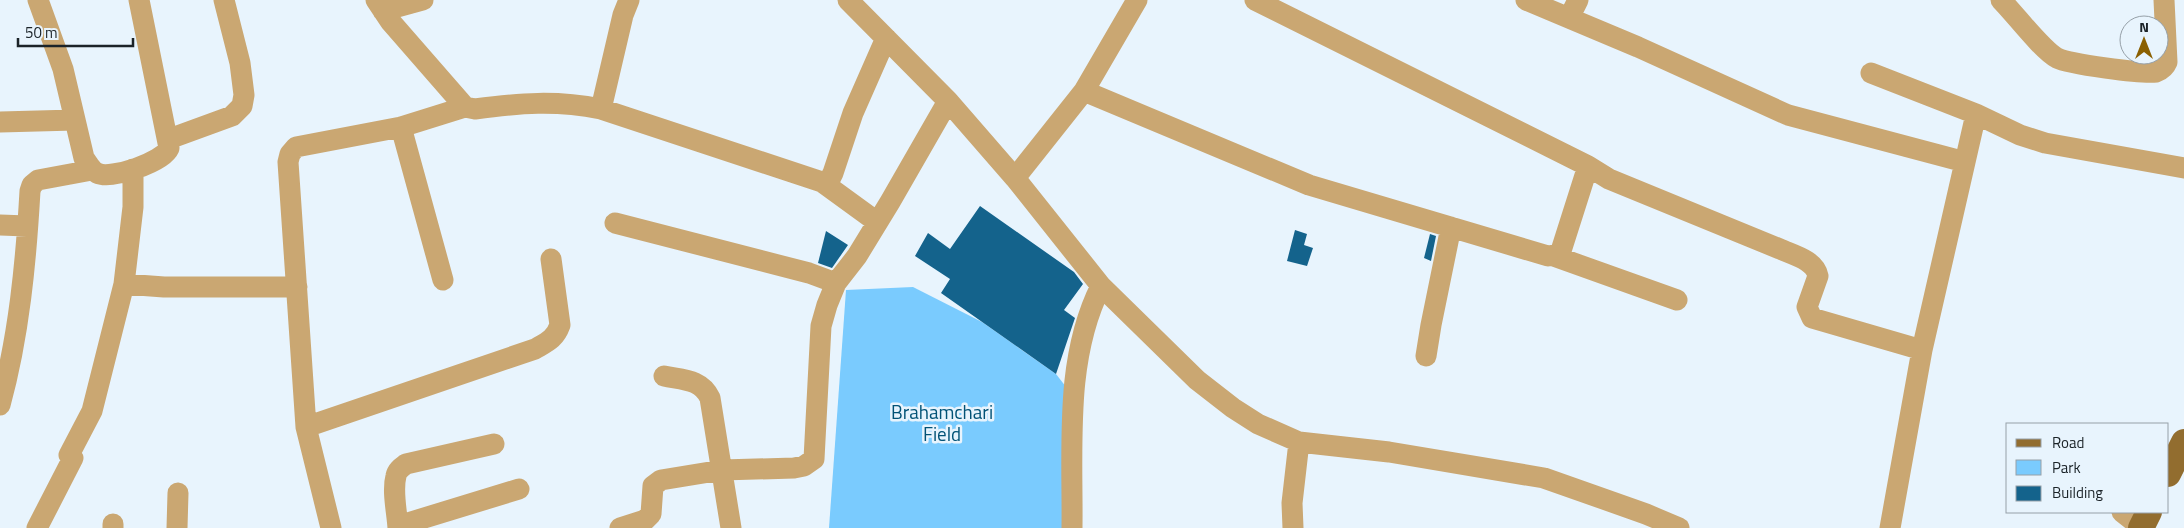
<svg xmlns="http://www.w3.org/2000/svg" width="2184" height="528" viewBox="0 0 2184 528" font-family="'Titillium Web',sans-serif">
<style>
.green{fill:#7acbfe}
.building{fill:#14638c}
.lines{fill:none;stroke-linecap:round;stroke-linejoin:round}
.minor{stroke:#caa772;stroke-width:21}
.major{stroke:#926d2f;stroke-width:26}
.labels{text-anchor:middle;stroke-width:5;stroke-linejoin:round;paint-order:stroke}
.park-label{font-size:19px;fill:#015276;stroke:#e8f4fd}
</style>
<rect width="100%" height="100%" fill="#e8f4fd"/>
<path class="green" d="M913 287 982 322 1056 374 1073 396V528H829L846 290Z"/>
<path class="building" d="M980 206 1074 272 1083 284 1064 310 1075 318 1056 374 941 293 950 279 915 256 928 233 950 249Z
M1295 230 1307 234 1304 245 1313 248 1307 266 1287 261Z
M826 231 848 245 832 268 818 263Z
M1430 234 1436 236 1431 261 1424 258Z"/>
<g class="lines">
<path class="minor" d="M38 0 63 69 84 158C88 163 91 170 97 173 111 180 163 162 169 148L139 0
M376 0 390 21 465 107 475 109C521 103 555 100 601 109L822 182 830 179 833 173 853 113 886 38
M848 0 948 101 1015 178 1101 286 1197 380 1233 408 1258 424 1299 442 1389 452 1544 478 1646 514 1679 528
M1526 0 1638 47 1788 115 1965 162
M2001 0C2015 14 2042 50 2057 58 2069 64 2142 74 2156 72 2161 70 2165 67 2167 62L2164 0
M383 11 423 0
M1569 18 1578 0
M1871 73 1976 114 2020 135 2045 143 2184 168
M1084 91 1309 185 1548 256 1560 254 1588 166 1255 0
M601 109 623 15 629 0
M0 122 75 120
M401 127 443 280
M169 139 232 116 242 106 244 95 240 63 224 0
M1588 166 1609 179 1780 249C1793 255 1815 260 1818 276L1807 307 1812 318 1922 350
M133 169V207L124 284 164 287H297
M1015 178 1084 91 1137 0
M822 182 877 222
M615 223 809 273 836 283
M0 225 27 226
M1554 256 1677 300
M1426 356 1431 325 1451 227
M664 376C683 380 701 379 710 398L731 528
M0 405C19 336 26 262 30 191L32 185 38 180 92 170
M306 427 535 349C547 342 555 339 560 325L551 259
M69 455 92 411 124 284
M2122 512 2141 527
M113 524V528
M398 526 519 489
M37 528 73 458
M177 528 178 493
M331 528 306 427 288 162 290 154 296 147 401 127 465 107
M398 528C397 512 392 491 396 476 397 470 402 467 406 464L494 444
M620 528 645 520 651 514 653 486 661 480 722 470 794 468 804 466 814 459 821 326 827 305 836 283 857 256 890 202 948 101
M1072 528C1073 448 1064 359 1101 286
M1293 528 1292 503 1299 442
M1890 528 1922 350 1976 114"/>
<path class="major" d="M2168 474 2184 442
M2141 528 2149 512"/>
</g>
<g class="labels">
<g class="park-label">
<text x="942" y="419">Brahamchari<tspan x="942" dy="22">Field</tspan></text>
</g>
</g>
<rect x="2006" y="423" width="162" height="90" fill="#e8f4fd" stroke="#96a0a8"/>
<rect x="2016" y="439" width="25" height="8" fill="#926d2f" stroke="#96a0a8"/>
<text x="2052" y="448" font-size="15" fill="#1b2328">Road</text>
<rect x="2016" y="460" width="25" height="15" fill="#7acbfe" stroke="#96a0a8"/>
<text x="2052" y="473" font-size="15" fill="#1b2328">Park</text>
<rect x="2016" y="486" width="25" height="15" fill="#14638c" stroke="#96a0a8"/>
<text x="2052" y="498" font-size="15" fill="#1b2328">Building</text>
<g transform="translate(2144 40)"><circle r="24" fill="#e8f4fd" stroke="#96a0a8"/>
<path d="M0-4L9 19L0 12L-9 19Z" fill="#8b6002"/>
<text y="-8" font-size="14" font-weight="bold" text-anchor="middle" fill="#1b2328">N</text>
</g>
<path d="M18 38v8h115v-8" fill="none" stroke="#1b2328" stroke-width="2.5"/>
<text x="25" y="38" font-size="15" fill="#1b2328" stroke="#e8f4fd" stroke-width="4" paint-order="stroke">50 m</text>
</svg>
